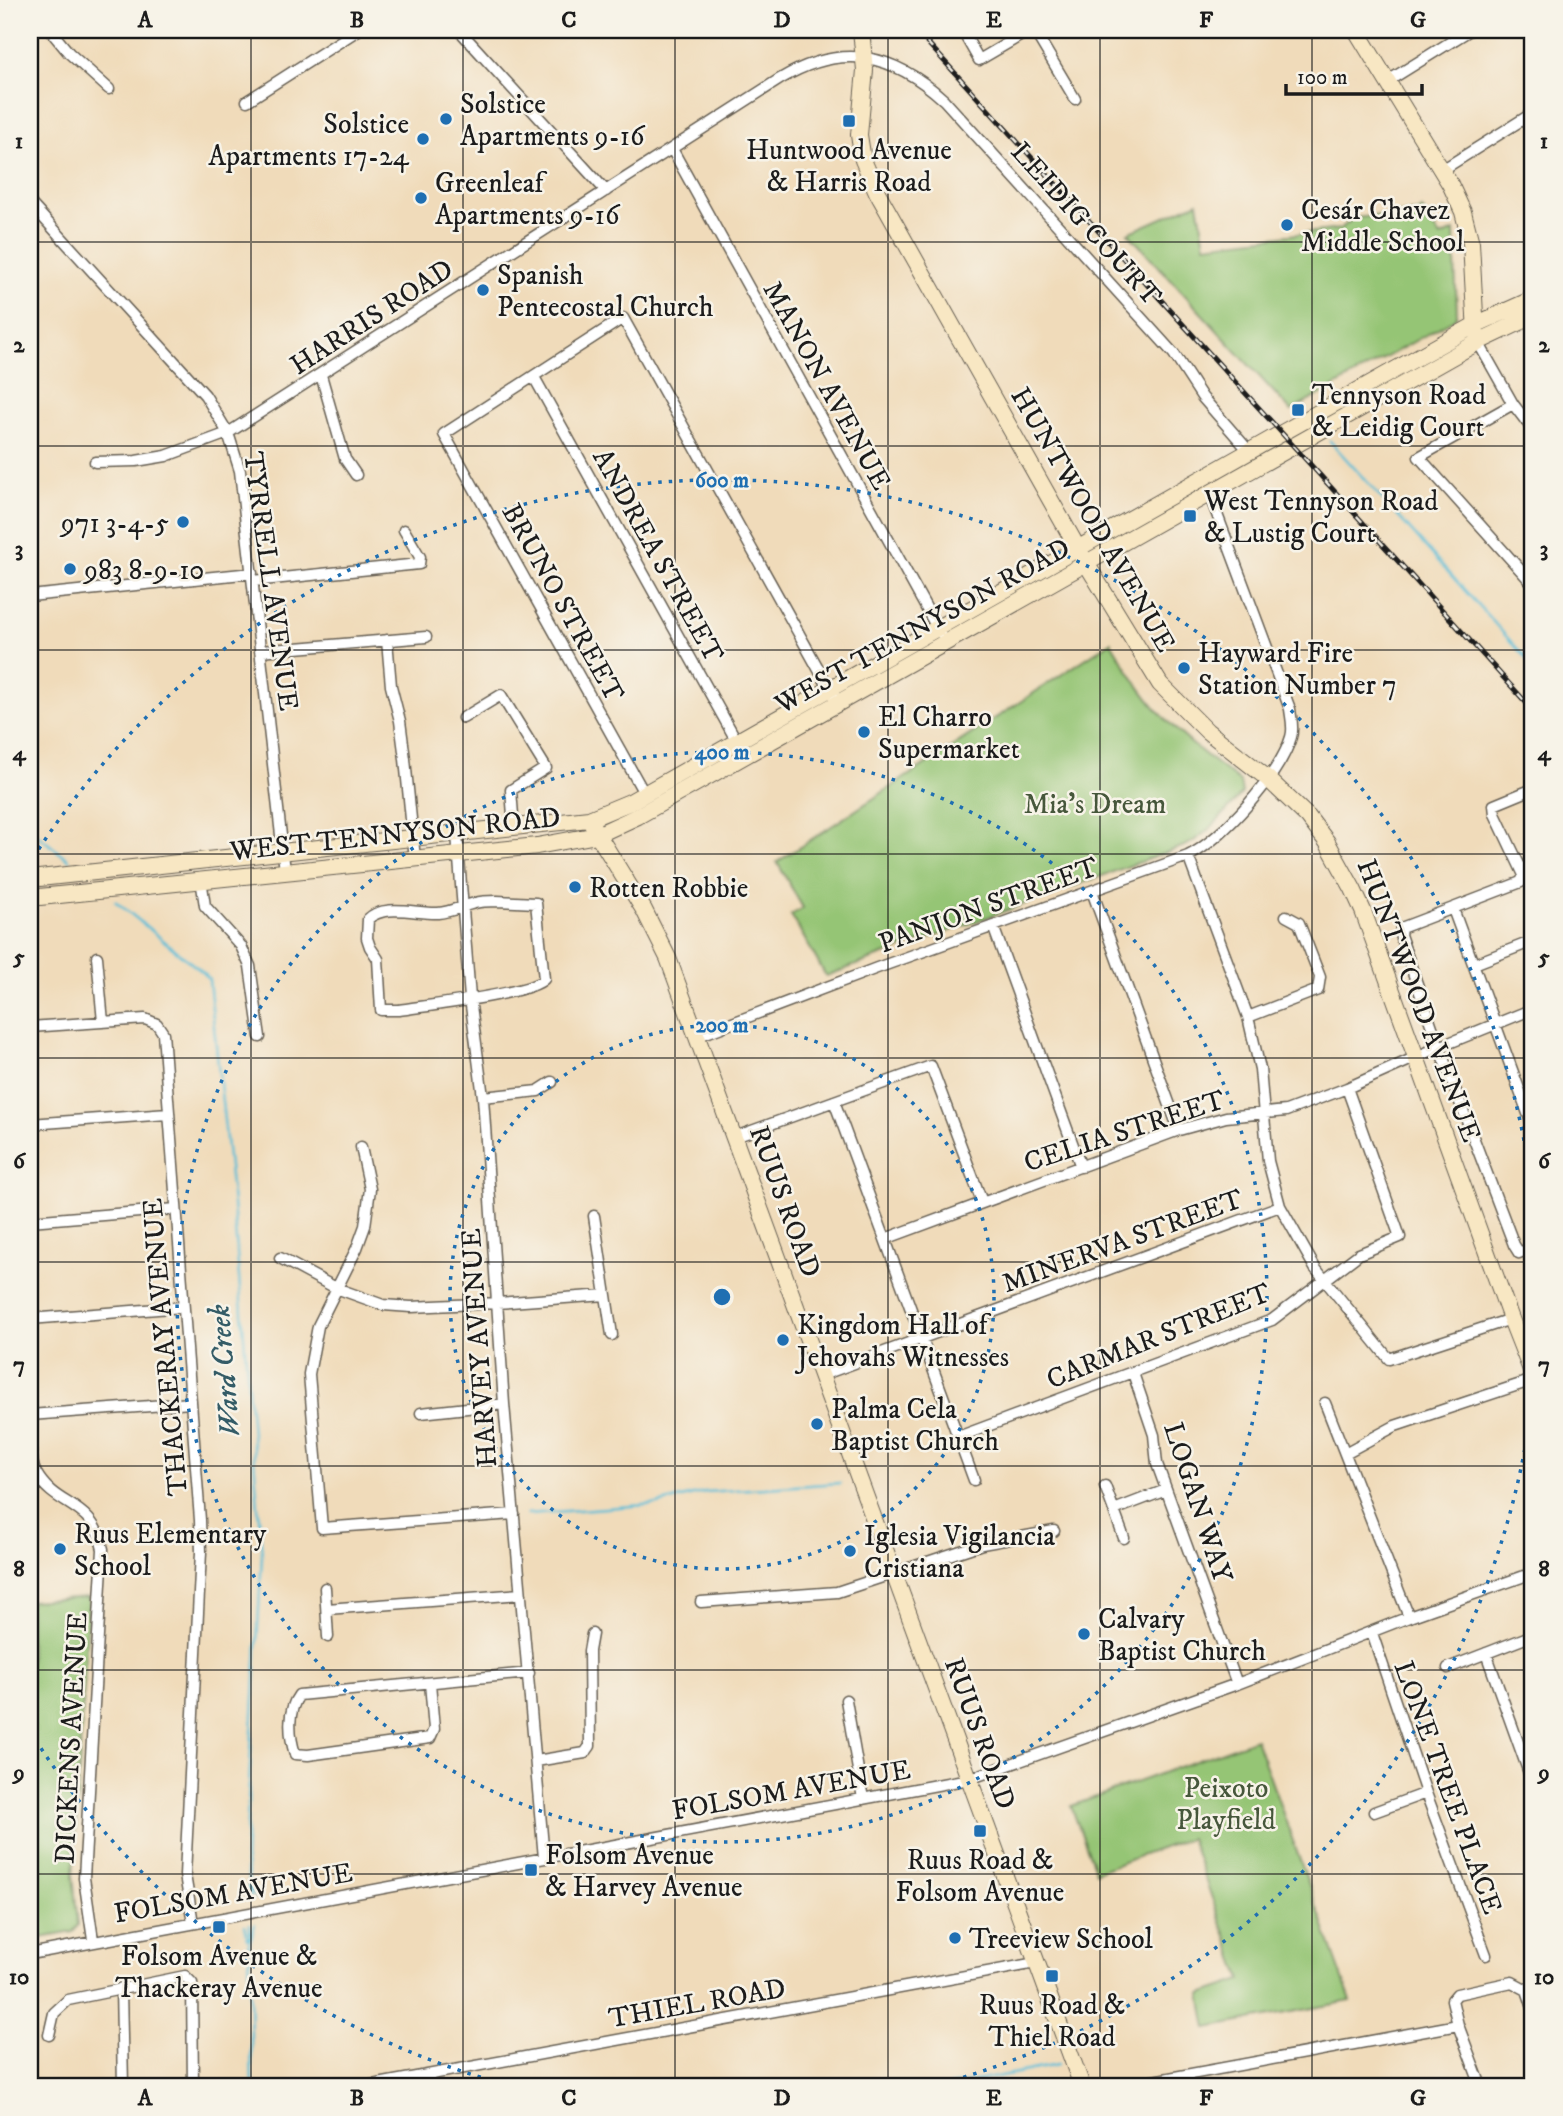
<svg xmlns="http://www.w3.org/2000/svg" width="1563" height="2116" viewBox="0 0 1563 2116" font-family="'IM FELL DW Pica',serif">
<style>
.green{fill:#95c575;stroke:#587048;stroke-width:2}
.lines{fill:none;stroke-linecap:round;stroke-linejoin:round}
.stream{stroke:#59bdd7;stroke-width:2.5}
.street-casing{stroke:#665f53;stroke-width:13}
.secondary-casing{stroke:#665f53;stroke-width:18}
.street{stroke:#fff;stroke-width:10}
.secondary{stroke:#f8e7c3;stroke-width:16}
.rail-casing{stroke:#1c1c1c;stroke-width:5}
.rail{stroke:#f7f3e8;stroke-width:2.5;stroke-dasharray:8;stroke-linecap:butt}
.grid{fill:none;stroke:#1c1c1c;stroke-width:2;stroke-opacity:0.55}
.ring{fill:none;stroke:#1f6fb2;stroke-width:3.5;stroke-dasharray:3.5 7}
.poi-dot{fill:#1f6fb2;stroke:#f7f3e8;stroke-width:2.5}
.labels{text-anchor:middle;stroke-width:5;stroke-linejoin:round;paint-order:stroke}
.poi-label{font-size:28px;fill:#1c1c1c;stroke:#f7f3e8;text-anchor:start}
.street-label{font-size:28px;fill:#1c1c1c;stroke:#f7f3e8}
.park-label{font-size:28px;fill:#46573b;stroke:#f7f3e8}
.water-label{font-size:30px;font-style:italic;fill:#345c67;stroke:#f7f3e8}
.centre{fill:#1f6fb2;stroke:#f7f3e8;stroke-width:3.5}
.ring-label{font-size:21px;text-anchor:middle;font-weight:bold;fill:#1f6fb2;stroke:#f7f3e8;stroke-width:5;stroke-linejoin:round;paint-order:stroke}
.neatline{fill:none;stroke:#1c1c1c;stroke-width:2.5}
.grid-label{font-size:23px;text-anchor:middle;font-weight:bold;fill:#1c1c1c}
</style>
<rect width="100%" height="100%" fill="#f7f3e8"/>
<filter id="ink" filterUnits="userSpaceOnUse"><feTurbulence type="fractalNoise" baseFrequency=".0143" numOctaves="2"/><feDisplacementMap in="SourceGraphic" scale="14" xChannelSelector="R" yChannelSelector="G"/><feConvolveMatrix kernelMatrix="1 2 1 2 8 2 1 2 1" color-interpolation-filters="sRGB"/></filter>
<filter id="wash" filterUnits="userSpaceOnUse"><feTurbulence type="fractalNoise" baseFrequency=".00686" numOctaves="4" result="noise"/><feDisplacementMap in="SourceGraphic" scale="28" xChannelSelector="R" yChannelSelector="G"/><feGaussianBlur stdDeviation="1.57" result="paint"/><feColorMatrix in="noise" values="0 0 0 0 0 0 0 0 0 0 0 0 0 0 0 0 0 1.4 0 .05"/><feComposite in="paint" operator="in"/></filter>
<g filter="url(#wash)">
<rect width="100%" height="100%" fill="#f0dbba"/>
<path class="green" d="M1198 202 1205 245 1340 229 1354 218 1417 212 1422 209 1440 237 1454 231 1457 315 1454 319 1291 411 1128 233Z
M1111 642C1126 667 1141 692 1161 714 1184 740 1213 760 1240 782L1242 793C1225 813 1210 832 1187 845L826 976 791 915 803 908 777 862Z
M89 1597 73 1875 78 1925 73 1932 30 1940V1601Z
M1256 1739 1351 2001 1207 2028 1201 1994 1242 1980 1190 1838 1096 1872 1071 1806Z"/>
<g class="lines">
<path class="stream" d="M1330 441 1533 666
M30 829 69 860
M115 901 206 975 209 980 233 1204 262 1555 245 1857 249 1882 256 1898
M527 1514 658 1504 705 1492 840 1483
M249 1885 251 1899
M246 1900 249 1882
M245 1925 248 1939
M250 1938V1924
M252 2086 249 1945 255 1924
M951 2086 1057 2065"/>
</g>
</g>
<g filter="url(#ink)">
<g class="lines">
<g class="street-casing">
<path id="street" d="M50 30 69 53 109 89
M459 30 606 191
M962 30 979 60 1030 30
M1034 30 1075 99
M1388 81 1470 30
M247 101 358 30
M672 149 940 633
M1442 170 1533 113
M30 203 205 395 228 433 240 471 285 871
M1478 342 1513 404 1533 430
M321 375 345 459 356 475
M534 377 740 747
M1513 404 1419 457 1533 584
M95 462 136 461 166 456 228 433 780 79C841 42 893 53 944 100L1174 354 1202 397 1249 451
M253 581 419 564 420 557 404 530
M30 596 252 573
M387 640 391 686 400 721 405 759 415 859
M260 651 426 637
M463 718 501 695 546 768 511 790 514 828
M1533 791H1528L1494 805 1495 814 1524 875 1521 882 1401 928 1400 935 1439 1047 1514 1245 1519 1253 1533 1247
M644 793 444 434 623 318 833 695
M457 834 470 998 483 1097 504 1404 544 1858
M1188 856 1248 1017 1260 1069 1268 1161 1280 1206 1315 1268 1389 1359 1511 1319
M201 879 205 906 241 946 250 966 260 1037
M1092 891 1179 1130
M497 901 536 903 544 979C532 994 423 1006 399 1010H381L378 959 370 947 367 938 368 919C384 903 417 914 438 913 451 912 462 906 475 903 482 901 489 901 497 901Z
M1453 909 1533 1127
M993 926 1081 1167
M97 957 103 1022
M1474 964 1533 941
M1248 1017 1318 990 1320 977 1299 923 1286 916
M30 1027 145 1019 157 1024 163 1033 200 1520 201 1552 185 1875 193 1923
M698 1036 877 968 1188 856C1222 840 1281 773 1291 737 1294 729 1291 718 1290 709L1209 493
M483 1097 538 1091 552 1082
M834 1101 974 1480
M30 1124 168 1114
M735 1137 931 1066 982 1202
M361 1147 370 1189 365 1226 357 1248 318 1326 309 1374 322 1528 514 1514
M594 1216 612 1335
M30 1221 176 1209
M885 1239 1179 1130 1226 1117 1286 1111 1347 1088 1439 1047 1533 1009
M280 1258 336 1288 383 1305 411 1307 498 1303 606 1295
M30 1319 183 1307
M1133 1373 1154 1435 1157 1464 1237 1684
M822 1375 1280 1206
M1325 1403 1409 1617
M421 1413 504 1404
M30 1415 191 1403
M958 1437 1272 1320 1359 1254 1400 1237 1347 1088
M30 1441C31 1452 31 1464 36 1473 56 1509 92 1500 103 1549L84 1878 93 1940
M1345 1453 1395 1426 1533 1380
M1105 1486 1124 1538
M1114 1510 1166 1490
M325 1588 328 1637
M701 1602 837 1592 982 1544 1054 1531
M327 1609 521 1594
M1372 1633 1426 1793 1486 1955
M1486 1653 1533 1784
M1448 1668 1533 1635
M430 1683 434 1729 430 1738 308 1755 295 1754C289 1735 287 1711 299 1695L529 1673
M846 1700 863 1799
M536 1761 585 1753 590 1746 589 1651 592 1634
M1374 1812 1426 1793
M30 1954 969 1779 1237 1684 1409 1617 1533 1573
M121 1988 123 2086
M49 2035 54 2013 68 2000 185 1976 192 1983 193 2086
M367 2086 1036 1963
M1143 2086 1142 2083 1458 2025
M1481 2086 1458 2025 1452 2000 1457 1994 1512 1982 1527 1990 1533 2008"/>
</g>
<g class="secondary-casing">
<path id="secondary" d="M861 30 865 70 859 135 863 160 877 192 1086 563 1160 684 1207 731 1267 778 1308 817 1327 842 1353 889 1363 911 1511 1319 1533 1375
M1356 30 1450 184 1463 212 1471 243 1476 333
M593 827 644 910 668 958 1082 2086
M30 879 589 819 630 802 1282 433 1475 325 1533 299
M30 898 537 846 597 835 638 816 1478 342 1533 316"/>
</g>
<use href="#street" class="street"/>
<use href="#secondary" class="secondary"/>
<g class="rail-casing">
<path id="rail" d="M916 30 1533 710"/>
</g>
<use href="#rail" class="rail"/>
</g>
</g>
<path class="grid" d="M251 30V2086M463 30V2086M675 30V2086M888 30V2086M1100 30V2086M1312 30V2086M30 242H1533M30 446H1533M30 650H1533M30 854H1533M30 1058H1533M30 1262H1533M30 1466H1533M30 1670H1533M30 1874H1533"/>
<g class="ring">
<circle cx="722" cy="1297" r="272"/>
<circle cx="722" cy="1297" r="545"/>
<path d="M1533 1397A817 817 0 0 1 933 2086M511 2086A817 817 0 0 1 33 1736M33 858A817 817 0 0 1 1533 1197"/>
</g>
<g class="poi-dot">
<circle cx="446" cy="119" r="7"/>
<rect x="842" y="114" width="14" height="14" rx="3.5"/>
<circle cx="423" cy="139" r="7"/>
<circle cx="421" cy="198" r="7"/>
<circle cx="1287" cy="225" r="7"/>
<circle cx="483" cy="290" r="7"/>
<rect x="1291" y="403" width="14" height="14" rx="3.5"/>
<rect x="1183" y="509" width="14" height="14" rx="3.5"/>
<circle cx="183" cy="522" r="7"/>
<circle cx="70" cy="569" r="7"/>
<circle cx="1184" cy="668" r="7"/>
<circle cx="864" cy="732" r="7"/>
<circle cx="575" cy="887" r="7"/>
<circle cx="783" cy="1340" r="7"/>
<circle cx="817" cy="1424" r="7"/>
<circle cx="60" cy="1549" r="7"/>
<circle cx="850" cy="1551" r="7"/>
<circle cx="1084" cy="1634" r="7"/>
<rect x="973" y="1824" width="14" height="14" rx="3.5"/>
<rect x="524" y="1863" width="14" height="14" rx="3.5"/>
<rect x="212" y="1920" width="14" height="14" rx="3.5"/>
<circle cx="955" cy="1938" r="7"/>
<rect x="1045" y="1969" width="14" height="14" rx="3.5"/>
</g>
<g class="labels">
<g class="poi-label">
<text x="460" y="113">Solstice<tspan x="460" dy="32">Apartments 9-16</tspan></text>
<text x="409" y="133" text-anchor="end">Solstice<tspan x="409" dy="32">Apartments 17-24</tspan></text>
<text x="849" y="159" text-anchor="middle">Huntwood Avenue<tspan x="849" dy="32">&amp; Harris Road</tspan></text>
<text x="435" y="192">Greenleaf<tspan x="435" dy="32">Apartments 9-16</tspan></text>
<text x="1301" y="219">Cesár Chavez<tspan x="1301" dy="32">Middle School</tspan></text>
<text x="497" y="284">Spanish<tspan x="497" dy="32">Pentecostal Church</tspan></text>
<text x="1312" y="404">Tennyson Road<tspan x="1312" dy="32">&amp; Leidig Court</tspan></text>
<text x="1204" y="510">West Tennyson Road<tspan x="1204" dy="32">&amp; Lustig Court</tspan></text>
<text x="169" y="532" text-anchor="end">971 3-4-5</text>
<text x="84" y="579">983 8-9-10</text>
<text x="1198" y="662">Hayward Fire<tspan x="1198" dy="32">Station Number 7</tspan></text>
<text x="878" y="726">El Charro<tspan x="878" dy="32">Supermarket</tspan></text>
<text x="589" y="897">Rotten Robbie</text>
<text x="797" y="1334">Kingdom Hall of<tspan x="797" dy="32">Jehovahs Witnesses</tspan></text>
<text x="831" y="1418">Palma Cela<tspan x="831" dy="32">Baptist Church</tspan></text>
<text x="74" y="1543">Ruus Elementary<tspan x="74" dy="32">School</tspan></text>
<text x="864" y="1545">Iglesia Vigilancia<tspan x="864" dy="32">Cristiana</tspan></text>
<text x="1098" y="1628">Calvary<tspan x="1098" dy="32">Baptist Church</tspan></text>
<text x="545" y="1864">Folsom Avenue<tspan x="545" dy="32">&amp; Harvey Avenue</tspan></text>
<text x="980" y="1869" text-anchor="middle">Ruus Road &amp;<tspan x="980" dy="32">Folsom Avenue</tspan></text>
<text x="969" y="1948">Treeview School</text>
<text x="219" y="1965" text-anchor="middle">Folsom Avenue &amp;<tspan x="219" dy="32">Thackeray Avenue</tspan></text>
<text x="1052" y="2014" text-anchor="middle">Ruus Road &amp;<tspan x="1052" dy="32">Thiel Road</tspan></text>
</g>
<g class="street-label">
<text transform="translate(1087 223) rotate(48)" y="10">LEIDIG COURT</text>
<text transform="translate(371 316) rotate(-33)" y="10">HARRIS ROAD</text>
<text transform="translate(828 385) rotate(61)" y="10">MANON AVENUE</text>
<text transform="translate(1094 519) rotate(60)" y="10">HUNTWOOD AVENUE</text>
<text transform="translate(659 555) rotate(61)" y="10">ANDREA STREET</text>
<text transform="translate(272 581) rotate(82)" y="10">TYRRELL AVENUE</text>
<text transform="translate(564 602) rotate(61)" y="10">BRUNO STREET</text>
<text transform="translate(922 625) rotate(-29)" y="10">WEST TENNYSON ROAD</text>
<text transform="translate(395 833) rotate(-6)" y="10">WEST TENNYSON ROAD</text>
<text transform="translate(988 904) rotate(-20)" y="10">PANJON STREET</text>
<text transform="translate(1420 1000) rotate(69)" y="10">HUNTWOOD AVENUE</text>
<text transform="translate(1124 1130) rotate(-18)" y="10">CELIA STREET</text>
<text transform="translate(786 1201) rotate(70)" y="10">RUUS ROAD</text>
<text transform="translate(1122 1240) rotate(-20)" y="10">MINERVA STREET</text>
<text transform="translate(1158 1335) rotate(-22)" y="10">CARMAR STREET</text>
<text transform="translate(164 1347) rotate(-95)" y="10">THACKERAY AVENUE</text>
<text transform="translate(478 1348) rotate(-94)" y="10">HARVEY AVENUE</text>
<text transform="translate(1199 1502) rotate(72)" y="10">LOGAN WAY</text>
<text transform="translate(981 1733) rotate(70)" y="10">RUUS ROAD</text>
<text transform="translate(70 1738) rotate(-87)" y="10">DICKENS AVENUE</text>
<text transform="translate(1449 1787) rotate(70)" y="10">LONE TREE PLACE</text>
<text transform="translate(791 1789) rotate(-10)" y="10">FOLSOM AVENUE</text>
<text transform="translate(233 1892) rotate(-10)" y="10">FOLSOM AVENUE</text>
<text transform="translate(697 2002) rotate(-10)" y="10">THIEL ROAD</text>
</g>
<g class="park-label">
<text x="1095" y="813">Mia's Dream</text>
<text x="1226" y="1797">Peixoto<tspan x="1226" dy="32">Playfield</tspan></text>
</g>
<g class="water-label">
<text transform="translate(224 1371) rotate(-95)" y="10">Ward Creek</text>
</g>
</g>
<circle cx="722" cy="1297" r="10" class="centre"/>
<g class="ring-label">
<text x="722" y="487">600 m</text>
<text x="722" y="759">400 m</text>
<text x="722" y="1032">200 m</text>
</g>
<rect width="1563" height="2116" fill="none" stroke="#f7f3e8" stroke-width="77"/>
<path d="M1286 84v10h136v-10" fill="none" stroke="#1c1c1c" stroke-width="3.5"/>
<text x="1297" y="84" font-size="21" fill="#1c1c1c" stroke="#f7f3e8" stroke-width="5" paint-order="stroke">100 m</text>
<rect x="38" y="38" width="1486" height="2040" class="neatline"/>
<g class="grid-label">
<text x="145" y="27">A</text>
<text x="357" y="27">B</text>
<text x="569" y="27">C</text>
<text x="782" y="27">D</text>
<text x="994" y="27">E</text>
<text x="1206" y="27">F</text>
<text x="1418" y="27">G</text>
<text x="19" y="148">1</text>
<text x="1544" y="148">1</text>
<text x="19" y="352">2</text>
<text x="1544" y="352">2</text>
<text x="19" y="556">3</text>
<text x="1544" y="556">3</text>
<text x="19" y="760">4</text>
<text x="1544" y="760">4</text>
<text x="19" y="964">5</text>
<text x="1544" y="964">5</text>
<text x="19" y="1168">6</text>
<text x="1544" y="1168">6</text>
<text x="19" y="1372">7</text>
<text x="1544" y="1372">7</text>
<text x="19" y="1576">8</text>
<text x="1544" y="1576">8</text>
<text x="19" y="1780">9</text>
<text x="1544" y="1780">9</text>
<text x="19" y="1984">10</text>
<text x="1544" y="1984">10</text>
<text x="145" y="2105">A</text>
<text x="357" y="2105">B</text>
<text x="569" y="2105">C</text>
<text x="782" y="2105">D</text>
<text x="994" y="2105">E</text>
<text x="1206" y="2105">F</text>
<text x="1418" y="2105">G</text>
</g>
</svg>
